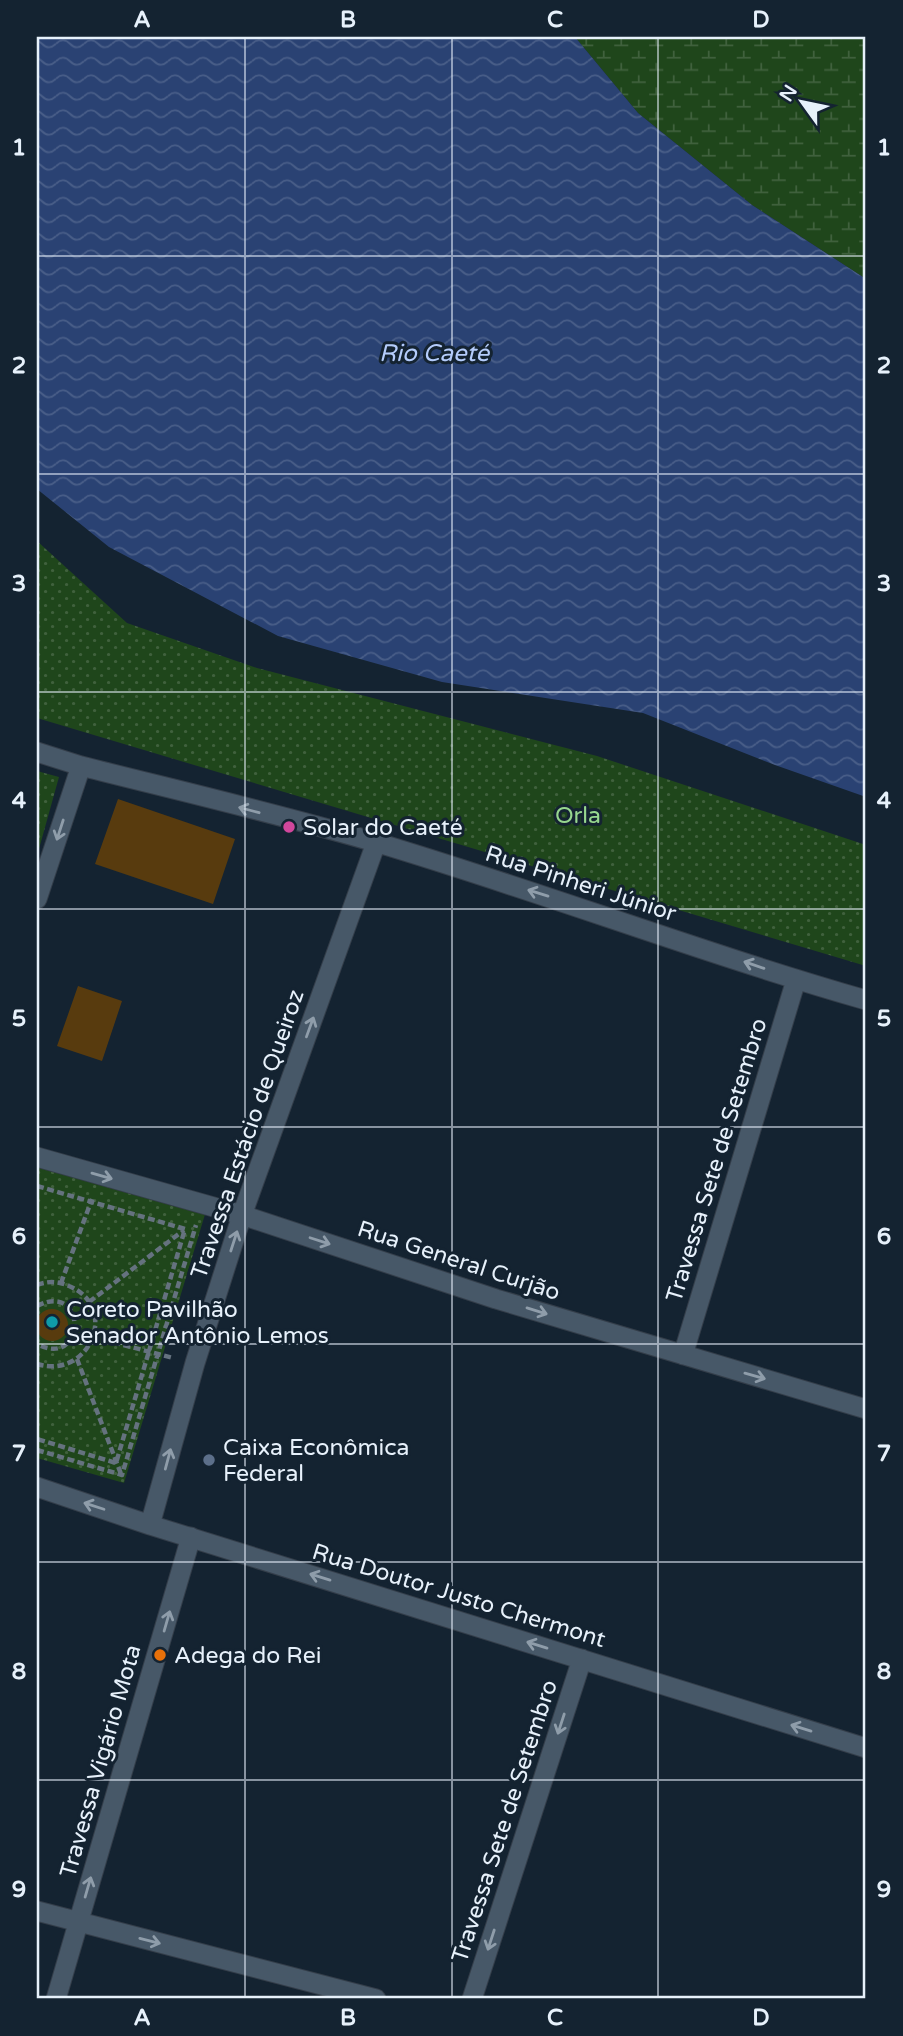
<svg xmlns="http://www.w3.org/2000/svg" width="903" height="2036" viewBox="0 0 903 2036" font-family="'Varela Round',sans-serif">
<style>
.grass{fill:url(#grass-dots)}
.wetland{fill:url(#wetland-marsh)}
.water{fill:url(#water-waves)}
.building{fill:#583b0e}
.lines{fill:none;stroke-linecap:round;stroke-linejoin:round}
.minor-casing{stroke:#343e4a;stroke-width:21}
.path{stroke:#65727f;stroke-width:4.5;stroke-dasharray:7 3.5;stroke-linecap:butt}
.minor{stroke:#475868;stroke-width:19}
.oneway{stroke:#8f9daa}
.grid{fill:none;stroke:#e7f1fb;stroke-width:2;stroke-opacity:0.55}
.hotel-dot{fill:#d1479c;stroke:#142331;stroke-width:2.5}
.culture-dot{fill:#0f9aa8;stroke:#142331;stroke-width:2.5}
.service-dot{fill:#5c6f8a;stroke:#142331;stroke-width:2.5}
.food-dot{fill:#e8710a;stroke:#142331;stroke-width:2.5}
.labels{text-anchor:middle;stroke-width:6;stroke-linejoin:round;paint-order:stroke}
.park-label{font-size:23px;fill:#97d78f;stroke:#142331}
.poi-label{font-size:23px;fill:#e7f1fb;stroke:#142331;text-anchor:start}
.street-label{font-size:23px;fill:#e7f1fb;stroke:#142331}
.water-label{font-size:24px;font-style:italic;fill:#b4ccfb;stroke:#142331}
.neatline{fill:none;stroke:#e7f1fb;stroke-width:2.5}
.grid-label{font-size:23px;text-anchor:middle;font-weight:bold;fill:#e7f1fb}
</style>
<defs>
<pattern id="grass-dots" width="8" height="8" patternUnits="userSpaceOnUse" patternTransform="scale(1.75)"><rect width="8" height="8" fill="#1f461b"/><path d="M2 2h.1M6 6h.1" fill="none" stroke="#40613d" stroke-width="1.8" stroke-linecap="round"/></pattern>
<pattern id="wetland-marsh" width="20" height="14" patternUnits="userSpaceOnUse" patternTransform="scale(1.75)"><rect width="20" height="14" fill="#1f461b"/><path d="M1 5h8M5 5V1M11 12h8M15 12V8" fill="none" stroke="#40613d"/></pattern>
<pattern id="water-waves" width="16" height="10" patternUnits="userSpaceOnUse" patternTransform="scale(1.75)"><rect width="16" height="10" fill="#2a4273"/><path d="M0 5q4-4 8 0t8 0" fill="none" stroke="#495e88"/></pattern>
</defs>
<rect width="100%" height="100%" fill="#142331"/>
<path class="grass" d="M37 541 127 623 257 668 597 756 866 845V966L37 718Z
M37 771 59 777 37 856Z
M37 1162 206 1211 124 1483 37 1458Z"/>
<path class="wetland" d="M575 37H866V279L752 205 638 113Z"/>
<path class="water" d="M37 37H575L638 113 752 205 866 279V797L775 765 643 713 442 682 278 636 109 547 37 489Z"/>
<path class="building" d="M118 799 235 839 213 904 95 864Z
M78 986 122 1001 102 1061 57 1046Z
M36 1325a16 16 0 1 1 32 0a16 16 0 1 1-32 0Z"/>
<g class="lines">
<g class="minor-casing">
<path id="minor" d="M37 752 81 766C180 791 280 814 378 843 542 892 702 953 866 1000
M37 899 81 766
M37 1157 242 1215 496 1299 866 1409
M683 1355 796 980
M37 1487 150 1525 866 1748
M150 1525 195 1363 242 1215 376 843
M37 1911 376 1999
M56 1999 191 1537
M472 1999 582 1659"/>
</g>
<path class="path" d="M37 1186 185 1229 116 1463 37 1439
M61 1283 92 1199
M37 1285C47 1281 58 1281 69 1286 120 1307 90 1380 37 1364
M89 1302 184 1230
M37 1306C88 1280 86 1370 37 1344
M93 1337 173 1358
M77 1359 121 1474
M37 1450 122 1475 196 1225"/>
<use href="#minor" class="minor"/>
</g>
<defs><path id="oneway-shaft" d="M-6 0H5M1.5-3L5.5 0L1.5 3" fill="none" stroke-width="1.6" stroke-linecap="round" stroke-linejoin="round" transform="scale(1.75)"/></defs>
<g class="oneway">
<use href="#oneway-shaft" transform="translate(249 810) rotate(-165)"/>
<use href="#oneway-shaft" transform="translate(60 830) rotate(108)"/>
<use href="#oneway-shaft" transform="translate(538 893) rotate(-163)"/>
<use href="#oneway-shaft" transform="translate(754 965) rotate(-161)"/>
<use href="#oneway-shaft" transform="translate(310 1027) rotate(-70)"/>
<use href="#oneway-shaft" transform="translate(102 1176) rotate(16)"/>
<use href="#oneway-shaft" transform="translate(234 1241) rotate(-72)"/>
<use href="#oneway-shaft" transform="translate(320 1241) rotate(18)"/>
<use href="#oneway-shaft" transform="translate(537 1311) rotate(17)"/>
<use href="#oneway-shaft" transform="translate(755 1376) rotate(16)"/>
<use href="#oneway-shaft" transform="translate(168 1459) rotate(-75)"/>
<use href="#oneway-shaft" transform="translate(94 1506) rotate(-162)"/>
<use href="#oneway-shaft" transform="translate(320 1577) rotate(-163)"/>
<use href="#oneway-shaft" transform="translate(167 1621) rotate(-74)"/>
<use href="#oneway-shaft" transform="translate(537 1645) rotate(-163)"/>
<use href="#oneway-shaft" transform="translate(561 1724) rotate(108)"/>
<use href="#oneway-shaft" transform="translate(801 1728) rotate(-163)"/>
<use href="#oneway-shaft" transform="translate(88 1887) rotate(-74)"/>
<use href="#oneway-shaft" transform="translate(491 1940) rotate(108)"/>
<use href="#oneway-shaft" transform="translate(150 1941) rotate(14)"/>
</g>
<path class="grid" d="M245 37V1999M452 37V1999M658 37V1999M37 256H866M37 474H866M37 692H866M37 909H866M37 1127H866M37 1344H866M37 1562H866M37 1780H866"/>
<circle class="hotel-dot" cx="289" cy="827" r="7"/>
<circle class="culture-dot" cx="52" cy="1322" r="7"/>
<circle class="service-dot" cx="209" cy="1460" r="7"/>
<circle class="food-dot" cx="160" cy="1655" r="7"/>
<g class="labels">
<g class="park-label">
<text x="578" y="823">Orla</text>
</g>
<g class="poi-label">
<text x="303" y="835">Solar do Caeté</text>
<text x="66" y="1317">Coreto Pavilhão<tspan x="66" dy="26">Senador Antônio Lemos</tspan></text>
<text x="223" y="1455">Caixa Econômica<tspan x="223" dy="26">Federal</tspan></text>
<text x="174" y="1663">Adega do Rei</text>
</g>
<g class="street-label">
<text transform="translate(581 883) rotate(18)" y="8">Rua Pinheri Júnior</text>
<text transform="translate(247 1134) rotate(-71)" y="8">Travessa Estácio de Queiroz</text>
<text transform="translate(716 1160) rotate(-73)" y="8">Travessa Sete de Setembro</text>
<text transform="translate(459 1260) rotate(18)" y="8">Rua General Curjão</text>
<text transform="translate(459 1595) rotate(17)" y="8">Rua Doutor Justo Chermont</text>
<text transform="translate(100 1761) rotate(-74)" y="8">Travessa Vigário Mota</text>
<text transform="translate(504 1821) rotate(-72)" y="8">Travessa Sete de Setembro</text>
</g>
<g class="water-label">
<text x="434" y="361">Rio Caeté</text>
</g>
</g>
<rect width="903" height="2036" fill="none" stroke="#142331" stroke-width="77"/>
<g transform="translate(802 102) rotate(303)" stroke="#142331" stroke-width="5" paint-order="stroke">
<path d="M0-5L12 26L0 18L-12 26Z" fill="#e7f1fb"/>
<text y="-10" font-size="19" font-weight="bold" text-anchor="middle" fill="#e7f1fb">N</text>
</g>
<rect x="38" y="38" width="826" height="1959" class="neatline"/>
<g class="grid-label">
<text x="142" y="27">A</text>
<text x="348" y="27">B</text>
<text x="555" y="27">C</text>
<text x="761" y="27">D</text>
<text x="19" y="155">1</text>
<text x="884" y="155">1</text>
<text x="19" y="373">2</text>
<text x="884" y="373">2</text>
<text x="19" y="591">3</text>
<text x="884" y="591">3</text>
<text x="19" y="808">4</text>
<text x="884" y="808">4</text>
<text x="19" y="1026">5</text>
<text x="884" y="1026">5</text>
<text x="19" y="1244">6</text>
<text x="884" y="1244">6</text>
<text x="19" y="1461">7</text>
<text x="884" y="1461">7</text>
<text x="19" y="1679">8</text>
<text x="884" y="1679">8</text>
<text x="19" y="1897">9</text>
<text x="884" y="1897">9</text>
<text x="142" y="2025">A</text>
<text x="348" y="2025">B</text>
<text x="555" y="2025">C</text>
<text x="761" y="2025">D</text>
</g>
</svg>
